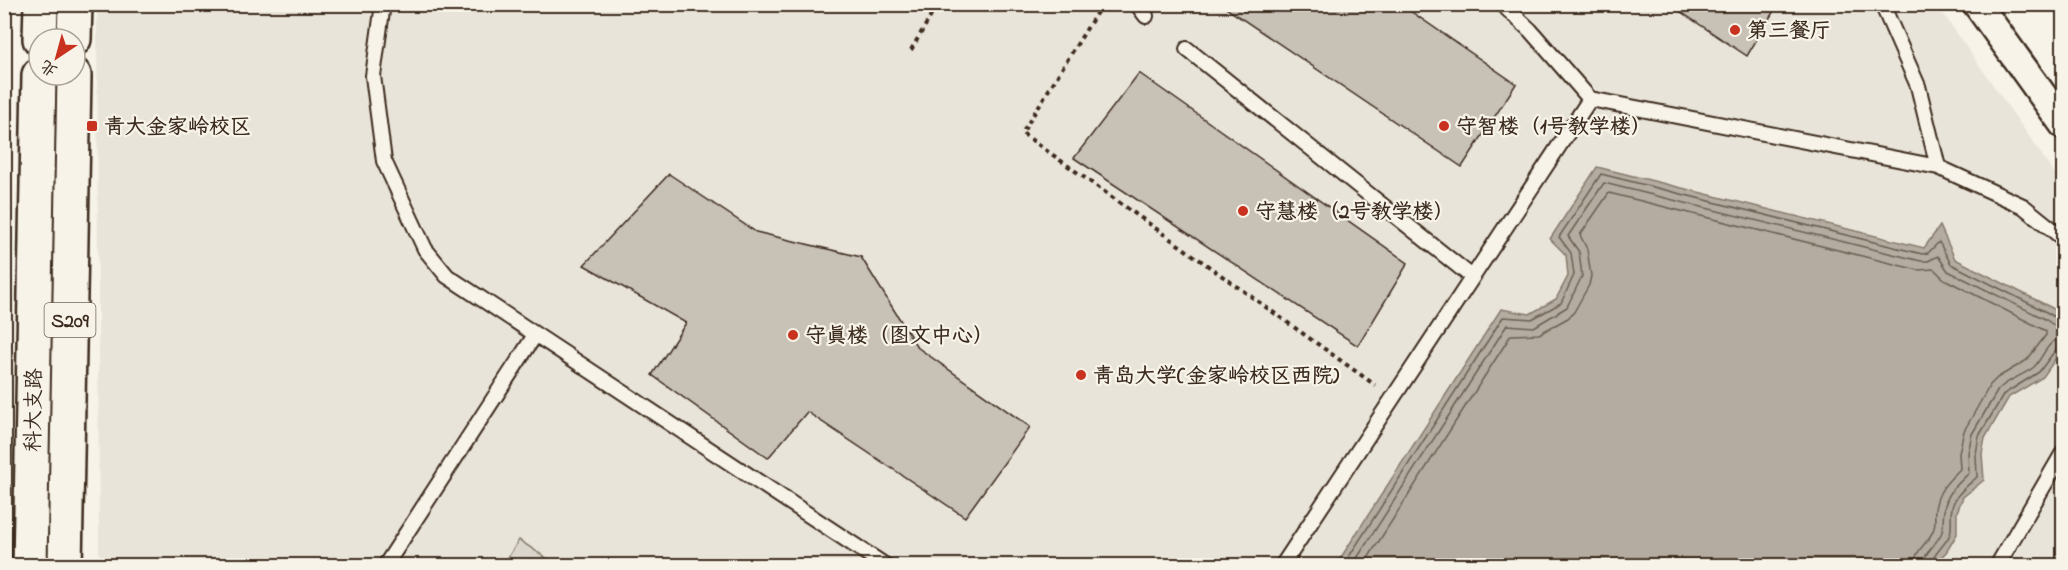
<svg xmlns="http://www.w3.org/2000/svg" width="2068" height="570" viewBox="0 0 2068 570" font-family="'Indie Flower','LXGW WenKai TC',sans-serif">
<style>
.built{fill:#e9e4d9}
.green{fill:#dbd6cb;stroke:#8b8074;stroke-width:1.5}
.water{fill:#b4aca0;stroke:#84786c;stroke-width:1.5}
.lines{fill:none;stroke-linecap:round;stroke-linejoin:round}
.shore{stroke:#6b5e52;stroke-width:1.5}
.building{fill:#c8c1b6;stroke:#3b2a1e;stroke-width:1.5}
.service-casing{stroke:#3b2a1e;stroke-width:18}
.minor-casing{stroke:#3b2a1e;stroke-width:32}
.primary-casing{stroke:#3b2a1e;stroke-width:38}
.path{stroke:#3b2a1e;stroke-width:4;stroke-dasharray:4.5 4.5;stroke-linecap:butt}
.service{stroke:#f7f3e8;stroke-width:14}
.minor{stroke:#f7f3e8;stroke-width:27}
.primary{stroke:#f7f3e8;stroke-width:33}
.poi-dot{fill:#c8321e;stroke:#f7f3e8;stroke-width:2}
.labels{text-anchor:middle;stroke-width:4.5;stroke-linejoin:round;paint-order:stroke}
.shield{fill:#f7f3e8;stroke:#73665b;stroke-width:1.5}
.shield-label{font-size:20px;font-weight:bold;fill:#3b2a1e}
.poi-label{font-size:21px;font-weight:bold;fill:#3b2a1e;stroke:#f7f3e8;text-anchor:start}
.street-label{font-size:21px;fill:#3b2a1e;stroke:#f7f3e8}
</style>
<rect width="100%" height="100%" fill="#f7f3e8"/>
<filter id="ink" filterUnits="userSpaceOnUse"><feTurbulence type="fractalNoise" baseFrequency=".0167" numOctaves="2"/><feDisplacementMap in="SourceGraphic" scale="12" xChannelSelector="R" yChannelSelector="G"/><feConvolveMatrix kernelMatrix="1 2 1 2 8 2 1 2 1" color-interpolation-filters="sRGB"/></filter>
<g filter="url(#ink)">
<path class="built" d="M97 5H1937L2063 185V565H99Z"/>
<path class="green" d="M519 540 557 565H503Z"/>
<path class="water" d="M1597 167 1924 248 1940 226 1955 259 2052 308 2063 316V348L2043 377 2009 397 1985 438 1982 454 1984 480 1963 497 1957 512V534L1947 551 1934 565H1336L1501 309 1530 314 1556 299 1568 276 1566 255 1550 239Z"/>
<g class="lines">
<path class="shore" d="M1343 566 1503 317 1532 319 1561 303 1574 275 1571 253 1559 237 1601 174 1922 254 1928 253 1939 242 1951 264 2048 313 2059 320H2064
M1352 566 1507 325 1534 327 1567 307 1582 276 1579 252 1568 236 1604 183 1921 261H1928L1938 256 1948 271 2045 319 2055 326 2064 328
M1363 566 1511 335 1539 334 1568 318 1574 312 1589 285 1591 276 1587 249 1580 235 1609 193 1918 270 1934 269 1944 279 2046 331V335L2027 360 1997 378 1990 385 1964 431 1959 453 1960 469C1948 481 1938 490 1935 509 1934 515 1936 522 1934 528 1930 543 1914 549 1914 566
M1923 566C1923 553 1936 545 1941 534 1945 527 1942 519 1944 511 1946 493 1957 485 1969 473L1968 453 1972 434 1998 390C2007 379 2023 376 2034 367 2044 357 2047 339 2064 338
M1930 566C1932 554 1946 545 1950 534 1952 528 1951 521 1951 514 1952 496 1965 488 1977 477L1976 454 1979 436 2004 394 2039 372 2057 348 2064 346"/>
</g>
<path class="building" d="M1220 4H1400L1516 84 1462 167Z
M1669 4H1778L1747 56Z
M1139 73 1408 263 1358 346 1074 158Z
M669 174 756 232 861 257 917 347 1030 427 965 517 807 412 768 458 652 375 686 323 584 265Z"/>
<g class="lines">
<g class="service-casing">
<path id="service" d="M383 4 373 76 384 161 425 249 447 276 886 566
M1137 4 1146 16
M1502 4 1530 30 1590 99 1938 167 2023 206 2064 239
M1882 4 1918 86 1938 167
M1187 49 1472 277
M385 566 535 335
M1282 566 1590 99
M1997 566 2064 451"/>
</g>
<g class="minor-casing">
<path id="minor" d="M1977 4 2064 125"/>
</g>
<g class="primary-casing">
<path id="primary" d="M40 39 41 4
M74 39 75 4
M30 566 39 75
M65 566 74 75"/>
</g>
<path class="path" d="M1102 4 1022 133 1375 385
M911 50 938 4"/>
<use href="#service" class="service"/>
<use href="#minor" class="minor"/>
<use href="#primary" class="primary"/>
</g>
</g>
<g class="poi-dot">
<circle cx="1735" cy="30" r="6"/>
<rect x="86" y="120" width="12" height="12" rx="3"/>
<circle cx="1444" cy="126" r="6"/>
<circle cx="1243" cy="211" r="6"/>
<circle cx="793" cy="335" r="6"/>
<circle cx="1081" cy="375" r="6"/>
</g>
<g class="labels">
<rect class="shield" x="44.5" y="303" width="51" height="34" rx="4.5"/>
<g class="shield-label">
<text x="70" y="327">S209</text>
</g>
<g class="poi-label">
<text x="1747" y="37">第三餐厅</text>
<text x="104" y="133">青大金家岭校区</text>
<text x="1456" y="133">守智楼（1号教学楼）</text>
<text x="1255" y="218">守慧楼（2号教学楼）</text>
<text x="805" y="342">守真楼（图文中心）</text>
<text x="1093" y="382">青岛大学(金家岭校区西院)</text>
</g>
<g class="street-label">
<text transform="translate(33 410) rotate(-89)" y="7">科大支路</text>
</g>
</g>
<rect width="2068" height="570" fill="none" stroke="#f7f3e8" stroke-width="24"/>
<rect x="12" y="12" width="2044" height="546" fill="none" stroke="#3b2a1e" stroke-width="2" filter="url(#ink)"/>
<g transform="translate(57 57) rotate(216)"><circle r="28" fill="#f7f3e8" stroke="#aca397" stroke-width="1.5"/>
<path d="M0-4.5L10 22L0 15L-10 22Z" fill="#c8321e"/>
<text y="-9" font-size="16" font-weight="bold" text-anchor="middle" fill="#3b2a1e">北</text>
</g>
</svg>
